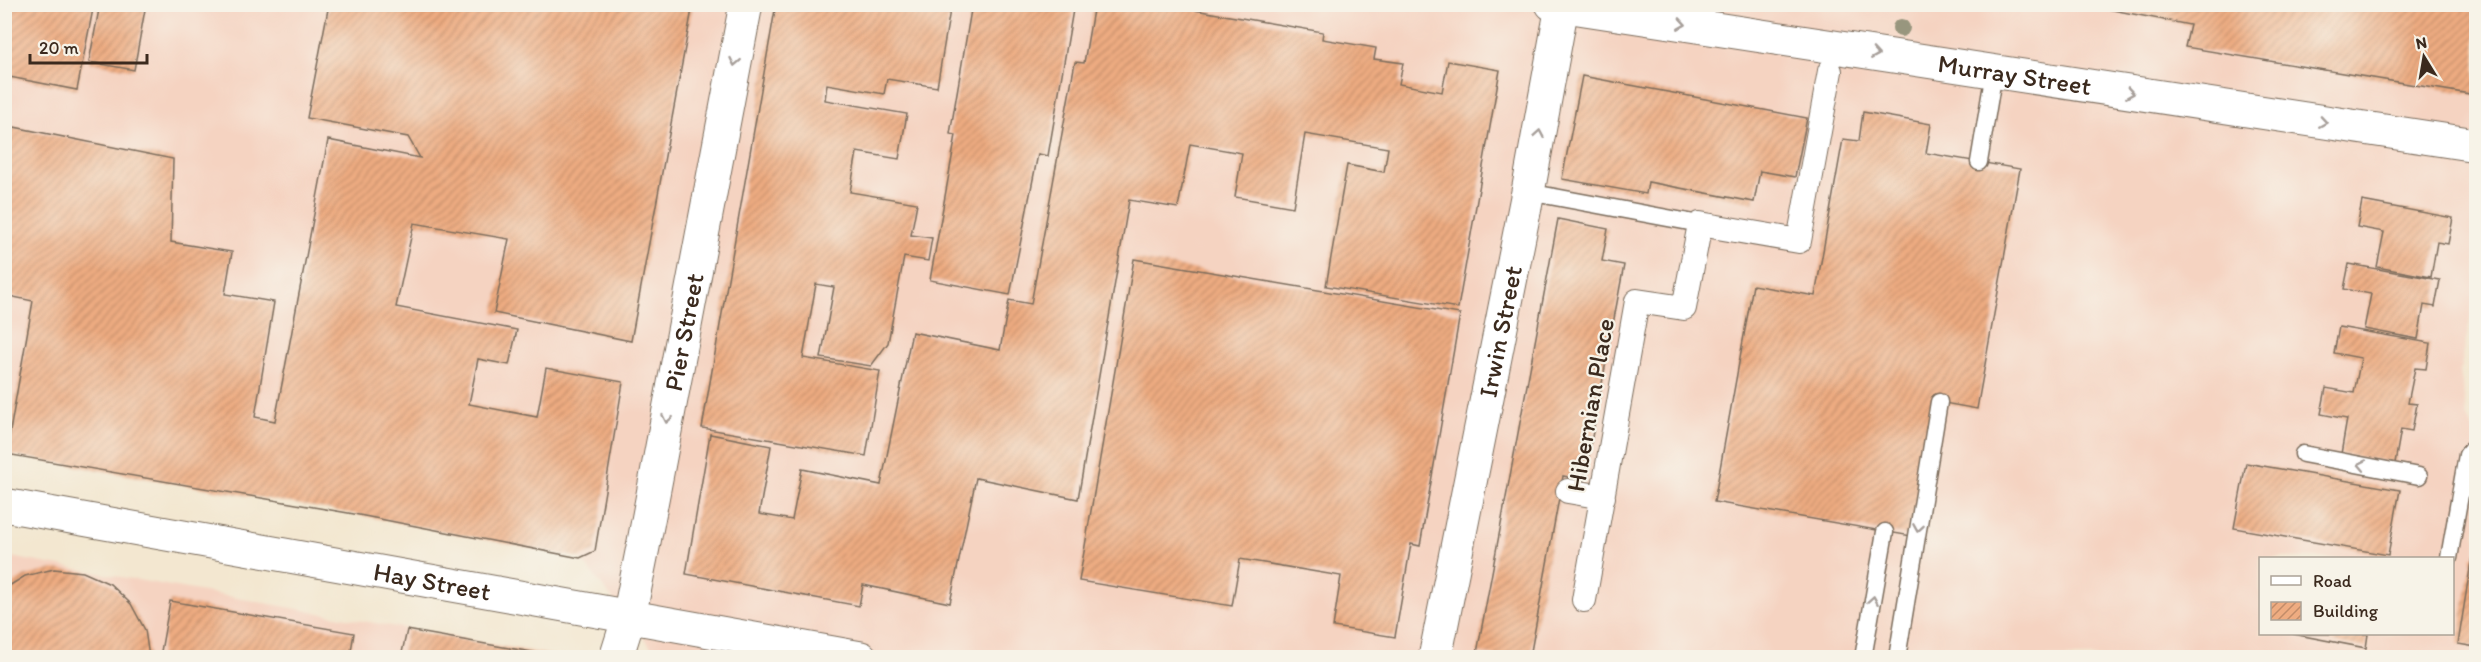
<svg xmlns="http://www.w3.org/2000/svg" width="2481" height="662" viewBox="0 0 2481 662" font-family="Itim,sans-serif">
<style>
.built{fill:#f5d3c1;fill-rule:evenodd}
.building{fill:url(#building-hatch)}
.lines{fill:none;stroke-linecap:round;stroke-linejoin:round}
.service-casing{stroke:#7b6c5c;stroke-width:19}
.pedestrian-casing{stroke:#7b6c5c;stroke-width:26}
.minor-casing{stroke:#7b6c5c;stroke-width:35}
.tertiary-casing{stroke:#7b6c5c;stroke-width:35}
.secondary-casing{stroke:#7b6c5c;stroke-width:35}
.service{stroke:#fff;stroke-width:16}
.pedestrian{stroke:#fff;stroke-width:24}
.minor{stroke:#fff;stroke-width:33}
.tertiary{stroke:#fff;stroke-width:33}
.secondary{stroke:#fff;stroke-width:33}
.tree{fill:#98967e}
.oneway{stroke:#a79f9a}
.labels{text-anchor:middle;stroke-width:4.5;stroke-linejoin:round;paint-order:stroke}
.street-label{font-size:26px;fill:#3b2a1e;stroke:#f7f3e8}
</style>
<defs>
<pattern id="building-hatch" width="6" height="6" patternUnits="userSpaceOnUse" patternTransform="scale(1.5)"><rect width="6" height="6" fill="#eeac81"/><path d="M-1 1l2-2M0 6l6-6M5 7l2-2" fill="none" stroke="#c28c69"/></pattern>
</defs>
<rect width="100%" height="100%" fill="#f7f3e8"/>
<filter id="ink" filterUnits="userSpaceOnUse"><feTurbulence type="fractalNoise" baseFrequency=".0167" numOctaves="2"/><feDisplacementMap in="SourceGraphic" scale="12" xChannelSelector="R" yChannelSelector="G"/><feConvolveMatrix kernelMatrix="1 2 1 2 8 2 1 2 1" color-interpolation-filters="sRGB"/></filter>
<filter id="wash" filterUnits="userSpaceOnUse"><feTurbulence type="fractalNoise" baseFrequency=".008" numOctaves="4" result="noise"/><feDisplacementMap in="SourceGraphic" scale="24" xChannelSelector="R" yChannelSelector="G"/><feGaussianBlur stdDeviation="1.35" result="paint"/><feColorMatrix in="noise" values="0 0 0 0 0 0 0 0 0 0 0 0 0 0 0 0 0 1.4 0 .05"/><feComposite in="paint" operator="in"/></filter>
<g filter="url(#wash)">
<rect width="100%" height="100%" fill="#f3e7d0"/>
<path class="built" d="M4 5H2476V94L2103 33 2476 95V288L2460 371 2467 416 2476 436V657H659L580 558 354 514 5 454ZM2260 558H2452V634H2260Z
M5 556 562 657H5Z"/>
<g id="blocks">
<path class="building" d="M4 4H94L77 90 4 76Z
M100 4H146L134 70 89 62Z
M329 4H693L631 341 494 313 509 239 414 223 396 307 517 330 509 365 478 359 469 404 537 417 546 368 623 382 595 551 580 558 354 514 6 454 33 301 4 295V125L173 159 171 242 232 252 225 294 274 302 255 417 275 421 328 140 420 158 408 137 307 118Z
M776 4H951L937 87 887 79 884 94 827 84 825 100 907 114 899 159 857 152 850 192 917 203 911 235 932 238 928 261 904 257 888 343 871 366 821 358 834 287 816 284 803 358 880 371 866 456 702 428Z
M972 4H1074L1048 156 1038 154 1010 295 930 280 956 135 950 134Z
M1094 4H1160L1323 32 1322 39 1376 48 1374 59 1403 63 1399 84 1442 92 1448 61 1500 70 1458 308 1326 286 1347 165 1384 172 1388 148 1305 134 1293 207 1235 197 1242 153 1190 144 1178 208 1129 200 1078 499 976 478 950 603 863 585 859 606 686 574 710 434 771 446 759 514 792 520 802 469 881 485 912 332 1000 350 1009 300 1031 304 1075 62 1084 63Z
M2082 4H2476V95L2185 47 2190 25Z
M1582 76 1807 118 1795 177 1760 171 1754 202 1648 182 1646 194 1562 179Z
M1863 112 1931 124 1926 153 2020 169 1977 409 1939 402 1911 536 1714 502 1753 285 1815 296 1843 139 1859 141Z
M2362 201 2453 218 2448 244 2437 242 2431 277 2377 267 2384 232 2357 227Z
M1558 219 1608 229 1602 261 1624 265 1584 480 1563 476 1530 657H1500L1477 653Z
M1134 259 1460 314 1420 546 1411 544 1395 637 1333 627 1341 576 1240 559 1232 606 1079 581Z
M2349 264 2440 280 2435 307 2424 305 2418 339 2364 329 2371 294 2344 289Z
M2339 327 2430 343 2426 369 2415 368 2408 403 2417 404 2412 431 2401 429 2395 463 2341 454 2347 419 2321 414 2326 388 2354 393 2361 358 2334 353Z
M2246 463 2400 490 2388 555 2234 528Z
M2472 556H2476V647L2458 644Z
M54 569 83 572 110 584 131 604 145 630 149 657H4V589L25 576Z
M170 601 354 633 350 657H160Z
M407 630 554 656V657H401Z
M2293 634H2368L2366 648Z"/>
</g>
</g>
<g filter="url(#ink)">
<use href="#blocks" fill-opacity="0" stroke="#7b6c5c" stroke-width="1.5"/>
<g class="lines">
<g class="service-casing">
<path id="service" d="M1979 162 1994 72
M1528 192 1700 224
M2303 454 2419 476
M2449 558 2467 455 2476 444
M1863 658 1885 532
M1897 658 1939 402"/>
</g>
<g class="pedestrian-casing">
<path id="pedestrian" d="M1568 491 1603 497
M1584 600 1637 301 1684 308 1700 224 1799 241 1830 71"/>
</g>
<g class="minor-casing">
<g id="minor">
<path id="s1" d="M616 658 629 617 643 547 746 4"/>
<path id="s2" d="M1435 658 1528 192 1562 6"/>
</g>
</g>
<g class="tertiary-casing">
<g id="tertiary">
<path id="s3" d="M1552 4 2476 145"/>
</g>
</g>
<g class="secondary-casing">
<g id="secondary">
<path id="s4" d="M4 505 861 658"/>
</g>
</g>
<use href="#service" class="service"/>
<use href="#pedestrian" class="pedestrian"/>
<use href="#minor" class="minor"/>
<use href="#tertiary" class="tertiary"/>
<use href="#secondary" class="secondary"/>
</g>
<circle class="tree" cx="1901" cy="28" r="9"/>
<defs><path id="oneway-chevron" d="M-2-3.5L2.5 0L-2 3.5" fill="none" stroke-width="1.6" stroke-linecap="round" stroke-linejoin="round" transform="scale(1.5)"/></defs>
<g class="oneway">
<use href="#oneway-chevron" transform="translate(1682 24) rotate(9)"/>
<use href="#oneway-chevron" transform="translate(1875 54) rotate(9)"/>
<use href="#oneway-chevron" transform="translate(735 62) rotate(101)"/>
<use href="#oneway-chevron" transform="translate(2130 93) rotate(9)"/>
<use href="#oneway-chevron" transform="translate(2323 122) rotate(9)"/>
<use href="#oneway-chevron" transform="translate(1539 134) rotate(-80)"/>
<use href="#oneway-chevron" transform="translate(667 419) rotate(101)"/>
<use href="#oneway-chevron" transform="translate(2362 465) rotate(-169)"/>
<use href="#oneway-chevron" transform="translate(1918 528) rotate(99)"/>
<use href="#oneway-chevron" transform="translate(1873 600) rotate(-80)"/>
</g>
</g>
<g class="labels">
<g class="street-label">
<text dy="9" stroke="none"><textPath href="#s3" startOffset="468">Murray Street</textPath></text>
<text dy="9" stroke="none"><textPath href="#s1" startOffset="333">Pier Street</textPath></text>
<text dy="9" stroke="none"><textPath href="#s2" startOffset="333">Irwin Street</textPath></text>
<text transform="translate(1590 405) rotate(-80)" y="9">Hibernian Place</text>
<text dy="9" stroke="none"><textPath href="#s4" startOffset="435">Hay Street</textPath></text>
</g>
</g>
<rect width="2481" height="662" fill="none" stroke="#f7f3e8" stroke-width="24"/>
<rect x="2259" y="557" width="195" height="78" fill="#f7f3e8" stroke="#aca397" stroke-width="1.5"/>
<rect x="2271" y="576" width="30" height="9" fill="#ffffff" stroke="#aca397" stroke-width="1.5"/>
<text x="2313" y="587" font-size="18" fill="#3b2a1e">Road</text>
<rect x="2271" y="602" width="30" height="18" fill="url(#building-hatch)" stroke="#aca397" stroke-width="1.5"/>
<text x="2313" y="617" font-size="18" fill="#3b2a1e">Building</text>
<g transform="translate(2424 57) rotate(349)" stroke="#f7f3e8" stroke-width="4.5" paint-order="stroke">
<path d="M0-4.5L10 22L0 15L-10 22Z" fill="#3b2a1e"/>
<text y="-9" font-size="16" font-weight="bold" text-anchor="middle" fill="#3b2a1e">N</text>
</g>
<path d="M30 54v9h117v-9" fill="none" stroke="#3b2a1e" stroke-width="3"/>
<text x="39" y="54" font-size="18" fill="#3b2a1e" stroke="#f7f3e8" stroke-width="4.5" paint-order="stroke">20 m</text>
</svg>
